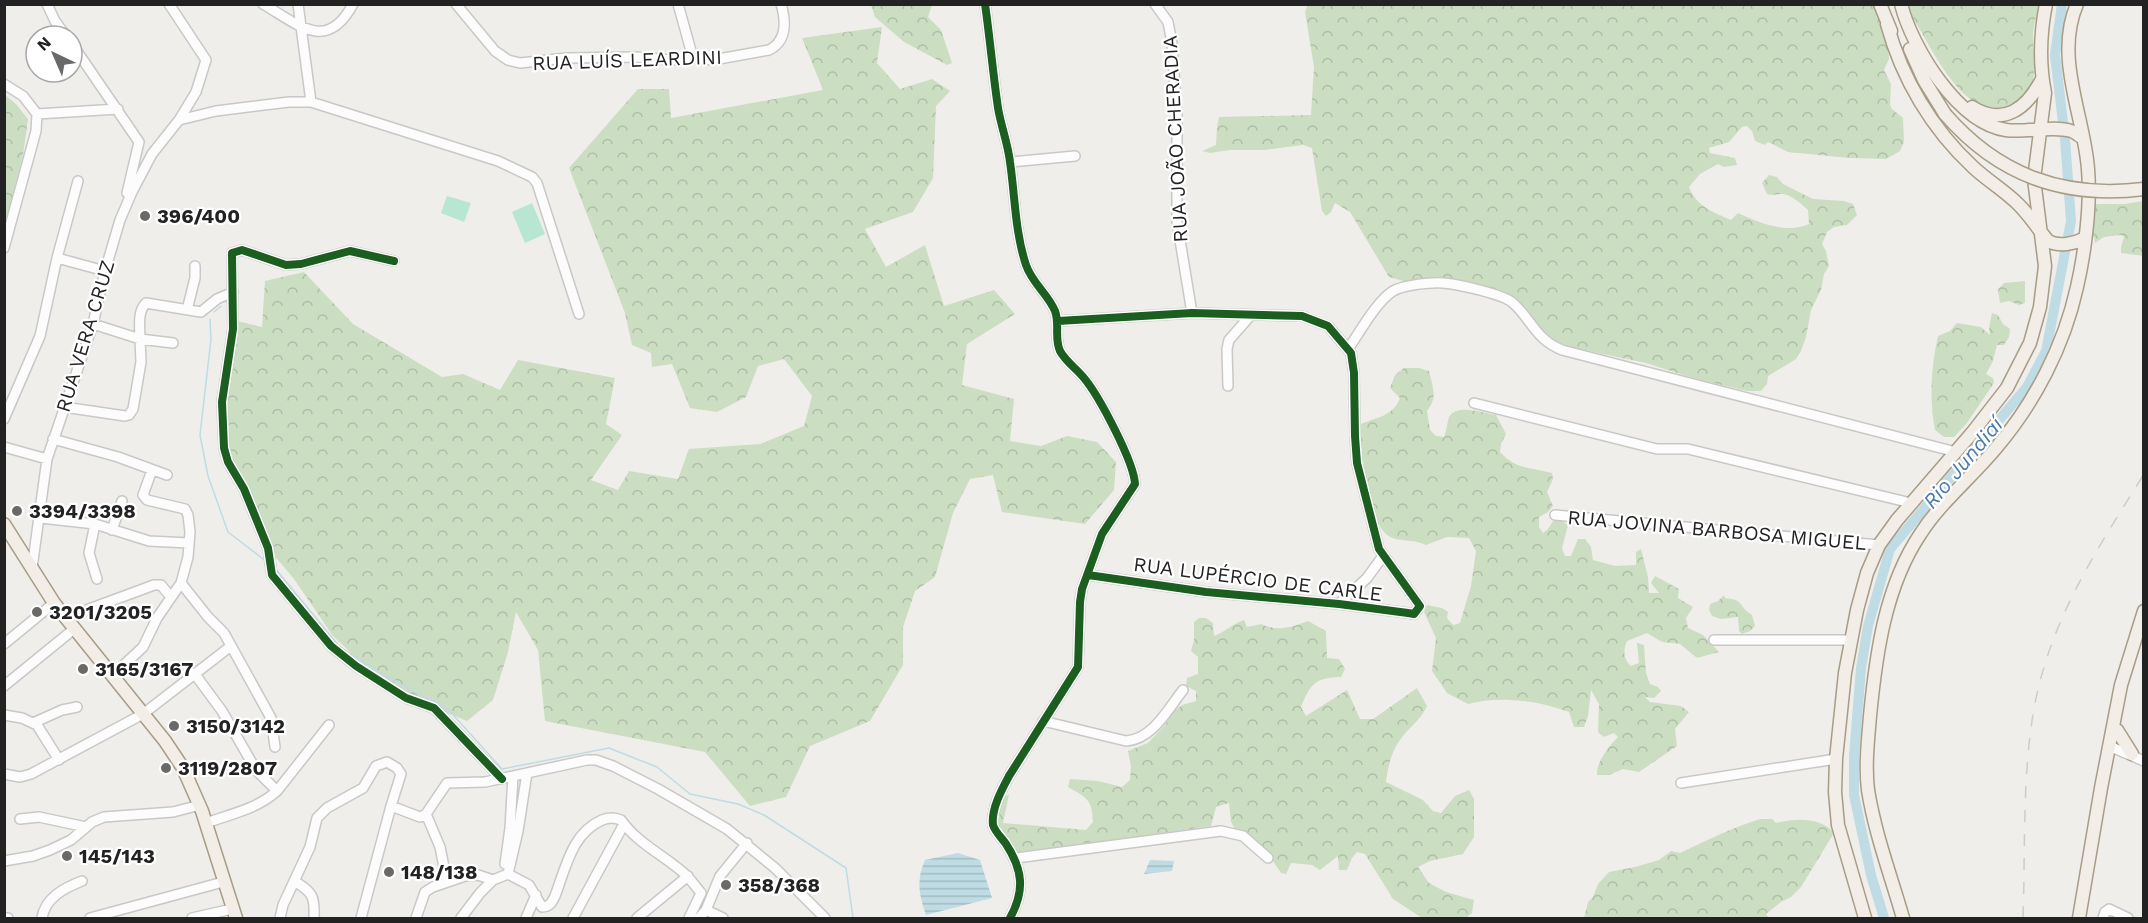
<svg xmlns="http://www.w3.org/2000/svg" width="2148" height="923" viewBox="0 0 2148 923" font-family="'Work Sans',sans-serif">
<style>
.forest{fill:url(#forest-crowns)}
.pitch{fill:#b7e6d2}
.water{fill:url(#water-rules)}
.lines{fill:none;stroke-linecap:round;stroke-linejoin:round}
.stream{stroke:#bfdbe3;stroke-width:1.5}
.river{stroke:#bfdbe3;stroke-width:10}
.minor-casing{stroke:#c9c8c7;stroke-width:12}
.major-casing{stroke:#a79c86;stroke-width:15}
.minor{stroke:#fdfcfc;stroke-width:9}
.major{stroke:#f3ede7;stroke-width:12}
.rail{stroke:#ccc;stroke-width:1.5;stroke-dasharray:12 12;stroke-linecap:butt}
.major-bridge-casing{stroke:#a79c86;stroke-width:15;stroke-linecap:butt}
.major-bridge{stroke:#f3ede7;stroke-width:12}
.cycleway-casing{stroke:#fff;stroke-width:11}
.cycleway{stroke:#1b5e20;stroke-width:8}
.poi-dot{fill:#6a6968;stroke:#fff;stroke-width:2}
.labels{text-anchor:middle;stroke-width:4.5;stroke-linejoin:round;paint-order:stroke}
.street-label{font-size:20px;fill:#222;stroke:#fff}
.poi-label{font-size:20px;font-weight:bold;fill:#222;stroke:#fff;text-anchor:start}
.water-label{font-size:21px;font-style:italic;fill:#4a7aab;stroke:#fff}
</style>
<defs>
<pattern id="forest-crowns" width="20" height="18" patternUnits="userSpaceOnUse" patternTransform="scale(1.5)"><rect width="20" height="18" fill="#cbdec1"/><path d="M2 6a3 3 0 1 1 6 0M12 15a3 3 0 1 1 6 0" fill="none" stroke="#aebea6"/></pattern>
<pattern id="water-rules" width="6" height="5" patternUnits="userSpaceOnUse" patternTransform="scale(1.5)"><rect width="6" height="5" fill="#bfdbe3"/><path d="M0 2.5h6" fill="none" stroke="#a4bcc2"/></pattern>
</defs>
<rect width="100%" height="100%" fill="#f0eeeb"/>
<path class="forest" d="M1308 4 1877 5 1888 46 1889 59 1884 70 1891 84 1890 105 1892 109 1903 118 1904 142 1900 151 1886 159 1849 158 1788 152 1768 142 1765 145 1755 141 1752 131 1747 126 1742 127 1729 142 1709 148 1710 153 1735 158 1737 165 1724 167 1718 164 1700 174 1689 187C1696 206 1713 212 1731 220L1738 213C1759 223 1787 234 1809 224L1808 210C1801 204 1791 194 1782 194 1776 194 1773 196 1767 194L1762 183 1769 175 1777 177 1783 184 1813 199 1844 201 1853 204 1857 215 1847 225 1834 227 1827 232 1822 244 1826 251 1829 266 1824 274 1821 290 1811 310 1806 337 1801 351 1796 359 1768 376 1767 384 1761 391H1747L1696 379 1646 363 1570 347 1548 338 1492 290 1407 282 1389 277 1350 212 1335 203 1331 212 1326 216 1322 211 1312 148 1303 145 1265 150H1230L1210 153 1202 151 1216 145 1217 127 1219 117 1311 115 1314 67 1305 12Z
M871 5H932L928 17 941 30 952 63 947 65 904 42 875 17Z
M1907 5H2039C2037 15 2033 26 2033 36 2033 54 2038 74 2029 91 2024 100 2012 106 2003 108 1959 117 1929 40 1909 12Z
M882 27 877 63 900 89 932 79 950 91 936 106 933 178 913 212 865 229 886 267 925 245 944 306 994 290 1015 314 967 344 962 385 1014 399 1010 441 1041 446 1067 436 1097 442 1116 462 1114 490 1085 524 1002 512 993 475 970 479 953 513 935 577 915 591 903 627V665L870 721 810 746 786 797 750 806 705 752 545 721 538 650 516 612 508 652 493 700 467 721 422 703 384 684 333 636 294 579 268 548 224 448 222 402 233 320 262 327 265 281 304 272 353 324 442 377 463 374 500 390 518 360 615 378 606 424 622 435 591 480 618 490 629 471 678 479 689 449 760 444 804 426 812 396 784 359 758 366 746 397 717 412 690 408 672 364 652 367 651 353 632 345 625 313 569 168 638 89H669L671 118 823 90 802 38Z
M5 95 16 104 28 119 23 155 5 225Z
M2143 201 2144 256 2121 253V247L2124 237 2121 235 2104 237 2095 243 2094 237H2090L2092 210 2095 204H2125Z
M2025 281V303L2019 305 2009 301 2000 303 1998 289 2004 283Z
M1992 313 1998 315 2003 324 2010 329 2009 337 2004 345H1997L1993 361 1986 374 1993 378 1994 383 1967 423 1954 437H1944L1935 430C1929 399 1931 366 1938 336L1950 331 1957 323 1981 327 1990 335 1989 328Z
M1404 368H1419L1429 371C1433 388 1438 397 1427 411L1430 430 1436 436 1444 437C1447 431 1447 422 1449 417 1458 403 1483 413 1496 415L1506 434 1501 444 1500 452C1516 470 1531 467 1552 473L1553 479 1547 492 1553 506 1548 512 1539 517V527L1543 533 1548 529 1553 521 1560 520 1568 525 1562 548 1565 556H1571L1578 539H1585L1591 547 1593 560 1615 566 1636 565V552L1641 549 1648 577 1649 593H1659L1651 583 1655 576 1679 589 1678 598 1693 607 1686 618 1688 628 1703 635 1719 652 1697 658 1680 644 1662 642 1647 633 1627 641C1623 650 1623 659 1631 666L1639 663 1637 643 1644 645 1646 673 1650 684 1658 687 1661 691 1654 698 1645 697 1650 702 1681 706 1689 712 1675 729 1677 746 1639 772 1623 769 1609 775H1597C1596 762 1609 746 1618 737L1614 733 1604 737 1598 732 1599 704 1591 690 1588 716 1584 727H1574L1569 712C1538 701 1500 695 1468 704L1447 693 1432 671 1436 638 1424 612 1427 605 1442 608 1448 612 1447 618 1453 625 1460 623 1471 586 1476 551 1469 538 1447 537 1426 545C1412 538 1396 543 1386 534 1367 517 1362 450 1359 425 1376 417 1393 417 1400 398L1390 388 1395 375Z
M1724 595 1725 598C1746 600 1737 606 1752 615L1755 626 1750 631 1742 634 1739 631 1738 617 1721 619 1712 616 1709 610 1710 604 1718 601Z
M1199 618H1206L1213 623 1214 636C1225 632 1232 624 1244 620L1247 627 1261 624C1278 632 1292 627 1308 621L1326 631 1327 658 1339 659 1345 669 1341 677C1315 678 1311 683 1301 707L1306 716 1347 690 1360 719H1373L1417 688 1427 706C1421 720 1408 728 1400 740 1391 752 1388 767 1386 782L1423 800 1433 811 1441 813 1455 796 1469 790 1474 799V837L1463 854 1430 861 1418 867 1429 883 1446 892 1474 900 1472 913 1466 918H1422L1393 899 1365 854 1357 852 1352 858 1347 870H1339L1338 856 1320 870 1312 865 1291 863 1286 874 1281 873 1267 852 1235 829 1231 822 1229 803 1216 807 1211 826 1019 854 1015 851 996 823 1003 796 1009 795 1003 823 1086 830 1093 822C1092 799 1087 798 1068 787L1070 779 1098 781 1122 787 1130 780 1131 766 1128 751 1148 743 1165 725 1173 712 1182 705 1196 701V691L1186 686 1187 678 1198 674V657L1191 651 1194 640V622Z
M1760 819H1772L1776 823C1795 818 1821 817 1834 833L1801 887 1791 897 1781 902 1766 914 1769 918H1584L1588 902 1593 897 1598 884 1609 872 1635 867 1659 860 1671 851 1680 853C1707 840 1732 828 1760 819Z"/>
<path class="pitch" d="M447 196 471 203 464 222 441 213Z
M532 203 545 234 525 243 512 212Z"/>
<path class="water" d="M958 853 980 860 992 898 926 915C919 895 916 880 925 860Z
M1150 860 1174 861 1172 871 1144 874Z"/>
<g class="lines">
<path class="stream" d="M214 312 221 306
M210 319 211 339 200 435 208 476 228 532 267 562
M275 568 340 647 385 676 447 708 502 769 609 748 657 767 690 794 738 804 764 815 846 868 853 918"/>
<path class="river" d="M1884 918 1871 875 1854 795V756L1861 668 1868 626 1890 549 2027 387 2046 351 2071 221 2065 139 2055 55 2062 4"/>
<g class="minor-casing">
<path id="minor" d="M47 4 55 21 66 36
M263 4C299 25 327 53 353 4
M298 4 311 102
M456 4 495 51 508 60 520 63 567 58 636 57 672 60 693 58 713 60 769 50C787 41 786 21 781 4
M678 4 693 58
M985 4C990 39 993 74 998 108 1001 126 1008 144 1010 162 1015 196 1015 232 1026 265 1032 283 1048 294 1055 311 1060 324 1054 338 1060 351 1066 362 1077 369 1084 378 1099 396 1134 462 1135 484L1102 534 1082 589 1080 602 1078 667 1009 776C1002 789 991 809 993 825 995 832 1002 838 1006 844 1023 870 1025 891 1010 918
M1155 4 1168 22 1172 43 1177 116V222L1192 313
M72 44 139 142
M4 84 23 96 37 114 36 131 4 248
M37 114 118 109
M179 120 216 111 289 102H311L498 161 532 177 537 183 579 314
M1010 162 1075 156
M127 193 139 142
M57 258 105 271
M394 261 350 251 301 264 286 265 242 250 232 253 233 329 222 402 224 448 228 462 244 489 268 548 272 575 331 646 356 666 406 698 434 708 502 779
M187 310 195 278V266
M1058 321 1192 313 1302 316 1328 326 1351 353 1354 373 1355 436 1357 463 1379 549 1420 606 1414 614 1408 613 1339 604 1206 592 1088 575
M93 324 140 339C140 327 137 312 146 303L201 312 217 299 233 292
M1348 349C1360 332 1376 302 1393 291 1403 285 1431 282 1443 283 1457 284 1503 294 1513 303 1532 320 1535 339 1562 350L1956 452
M1228 386 1227 349 1229 340 1251 315
M1474 403 1657 449H1688L1911 503
M64 407 125 416 129 415 133 409 141 362 140 339 173 343
M4 419 40 336 57 258 78 181
M53 439 118 457 167 475
M4 447 47 459
M1555 515 1879 545
M41 518 95 524 149 541 189 543
M95 524 89 553 97 579
M112 530 122 501
M32 568 47 459 93 324 105 271 120 220 132 192 152 154 179 120 196 92 206 60 169 4
M181 583 208 617 224 633 271 718 275 747
M1339 604 1367 578 1383 556
M65 618 154 585H161L171 597
M1714 640H1851
M4 644 54 603
M194 673 222 711 256 770 277 791
M112 676 143 647 157 618 181 583 188 557 190 532 188 515 185 509 147 500 143 495 152 470
M4 686 74 629
M4 715 22 718 37 725 59 760
M1043 721 1126 741C1153 739 1168 709 1183 690
M33 723 62 710 77 707
M2109 746 2144 761
M4 774 20 777 31 774 143 714 231 646
M1681 783 1836 759
M391 806 420 817 426 814 447 783 485 782 587 760H596L613 766 658 789 727 829 775 868 825 918
M426 814 440 847 447 882
M20 819 39 817 86 827
M206 823C231 814 257 809 277 791L329 725
M1016 858 1221 831 1243 836 1268 858
M4 861 33 856 50 850 71 840 92 822 104 817 173 812 200 805
M505 864 510 828 513 776
M508 874 518 831 527 773
M294 881C313 892 315 897 314 918
M706 910 723 918
M4 918H8
M42 918C45 898 64 888 82 881
M90 918 223 882
M192 918 232 909
M280 918 283 905 310 847 317 818 327 808 363 788 376 766 387 762 397 768 401 774 391 806 361 918
M416 918 425 892 433 887 465 876 478 875 493 880
M461 918 480 893 493 880 508 874 529 885 542 907C550 907 552 902 555 896 566 867 572 833 602 820 609 817 614 817 621 820 638 844 664 855 686 875 691 880 696 887 701 893L689 918
M526 918 536 895
M573 918 624 824
M637 918 688 876
M699 918 706 910 720 876 747 843
M2103 918 2105 912 2109 909 2128 918"/>
</g>
<g class="major-casing">
<path id="major" d="M1880 4 1891 31
M1901 4C1912 48 1958 123 2006 130 2024 133 2055 125 2071 131 2075 132 2079 136 2083 138
M1887 24C1902 79 1932 129 1973 167 1988 181 2005 191 2019 205 2030 216 2038 229 2048 241 2059 247 2074 244 2085 238
M1910 49 1924 80 1945 114
M1972 107C2004 127 2027 108 2042 79
M4 524 54 603 165 741 183 768 202 811 236 918
M2117 730 2132 754
M1865 918 1838 825 1835 792 1836 759 1845 673 1857 610 1867 573 1879 545 1897 520 1972 433 2007 388 2030 343 2040 307 2045 266 2034 179 2045 93C2039 63 2040 34 2046 4
M1903 918C1891 876 1875 834 1868 790 1865 766 1868 740 1870 716 1876 654 1885 586 1921 533 1941 502 1972 477 1996 448 2035 402 2064 346 2077 287 2085 252 2091 205 2088 169 2084 115 2054 58 2077 4
M2079 918 2101 788 2121 685 2144 611"/>
</g>
<use href="#minor" class="minor"/>
<use href="#major" class="major"/>
<path class="rail" d="M2023 918C2026 837 2020 741 2045 664 2066 595 2106 535 2144 474"/>
<g class="major-bridge-casing">
<path id="major-bridge" d="M1945 114C1998 175 2063 199 2144 189"/>
</g>
<use href="#major-bridge" class="major-bridge"/>
<g class="cycleway-casing">
<path id="cycleway" d="M985 4C990 39 993 74 998 108 1001 126 1008 144 1010 162 1015 196 1015 232 1026 265 1032 283 1048 294 1055 311 1060 324 1054 338 1060 351 1066 362 1077 369 1084 378 1099 396 1134 462 1135 484L1102 534 1082 589 1080 602 1078 667 1009 776C1002 789 991 809 993 825 995 832 1002 838 1006 844 1023 870 1025 891 1010 918
M394 261 350 251 301 264 286 265 242 250 232 253 233 329 222 402 224 448 228 462 244 489 268 548 272 575 331 646 356 666 406 698 434 708 502 779
M1058 321 1192 313 1302 316 1328 326 1351 353 1354 373 1355 436 1357 463 1379 549 1420 606 1414 614 1408 613 1339 604 1206 592 1088 575"/>
</g>
<use href="#cycleway" class="cycleway"/>
</g>
<g class="poi-dot">
<circle cx="145" cy="216" r="6"/>
<circle cx="17" cy="511" r="6"/>
<circle cx="37" cy="612" r="6"/>
<circle cx="83" cy="669" r="6"/>
<circle cx="174" cy="726" r="6"/>
<circle cx="166" cy="768" r="6"/>
<circle cx="67" cy="856" r="6"/>
<circle cx="389" cy="872" r="6"/>
<circle cx="726" cy="885" r="6"/>
</g>
<g class="labels">
<g class="street-label">
<text transform="translate(627 60) rotate(-2)" y="7">RUA LUÍS LEARDINI</text>
<text transform="translate(1175 139) rotate(-93)" y="7">RUA JOÃO CHERADIA</text>
<text transform="translate(85 336) rotate(-73)" y="7">RUA VERA CRUZ</text>
<text transform="translate(1717 530) rotate(5)" y="7">RUA JOVINA BARBOSA MIGUEL</text>
<text transform="translate(1258 579) rotate(7)" y="7">RUA LUPÉRCIO DE CARLE</text>
</g>
<g class="poi-label">
<text x="157" y="223">396/400</text>
<text x="29" y="518">3394/3398</text>
<text x="49" y="619">3201/3205</text>
<text x="95" y="676">3165/3167</text>
<text x="186" y="733">3150/3142</text>
<text x="178" y="775">3119/2807</text>
<text x="79" y="863">145/143</text>
<text x="401" y="879">148/138</text>
<text x="738" y="892">358/368</text>
</g>
<g class="water-label">
<text transform="translate(1963 463) rotate(-50)" y="7">Rio Jundiaí</text>
</g>
</g>
<rect width="2148" height="923" fill="none" stroke="#222222" stroke-width="12"/>
<g transform="translate(54 54) rotate(316)"><circle r="28" fill="#ffffff" stroke="#a7a7a7" stroke-width="1.5"/>
<path d="M0-4.5L10 22L0 15L-10 22Z" fill="#6a6968"/>
<text y="-9" font-size="16" font-weight="bold" text-anchor="middle" fill="#222222">N</text>
</g>
</svg>
